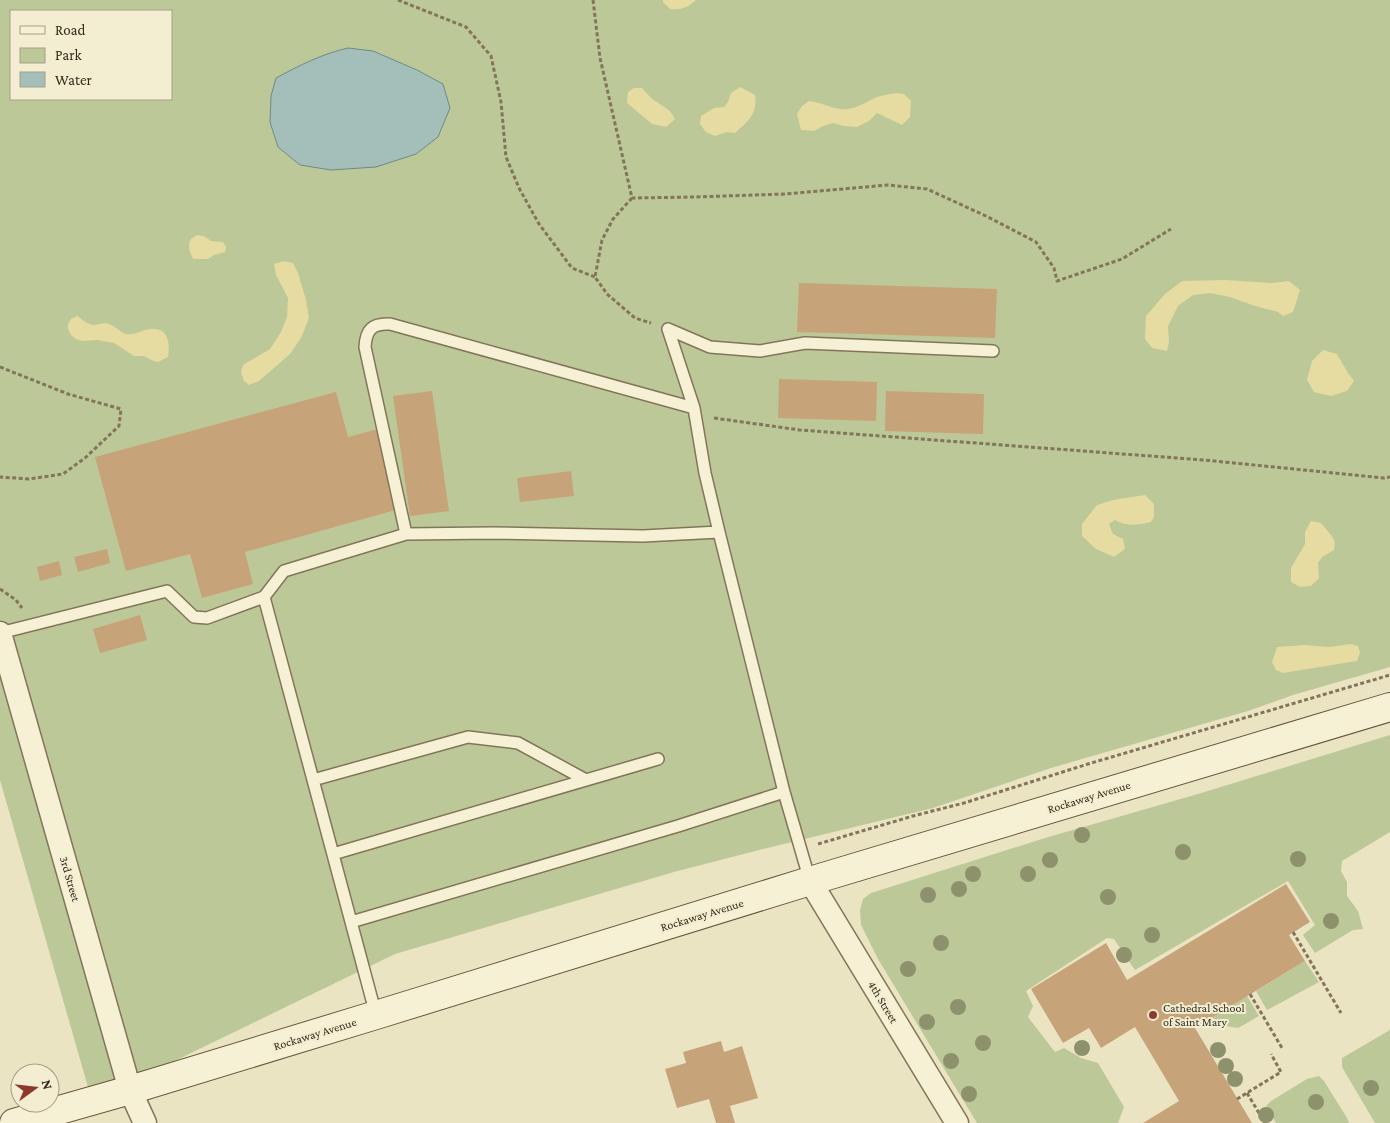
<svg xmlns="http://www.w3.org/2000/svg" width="1390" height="1123" viewBox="0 0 1390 1123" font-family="'Crimson Pro',serif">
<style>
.green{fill:#bcc897;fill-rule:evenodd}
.sand{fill:#e6dba0}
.water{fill:#a4beb9;stroke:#6c8b87}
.building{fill:#c7a37a}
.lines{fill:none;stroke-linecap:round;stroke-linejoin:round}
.lane-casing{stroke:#83755a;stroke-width:14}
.street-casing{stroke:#83755a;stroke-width:25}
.secondary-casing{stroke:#65563d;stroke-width:30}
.path{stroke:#83755a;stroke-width:3;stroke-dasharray:4 2.5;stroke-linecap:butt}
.lane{stroke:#f6f0d4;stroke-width:11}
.street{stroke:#f6f0d4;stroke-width:22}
.secondary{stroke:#f6f0d4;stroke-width:28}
.tree{fill:#8d926c}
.poi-dot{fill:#8f392e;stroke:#f3edd1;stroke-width:2}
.labels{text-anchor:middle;stroke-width:4;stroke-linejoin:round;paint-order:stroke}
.street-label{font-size:12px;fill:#342b1e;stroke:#f3edd1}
.poi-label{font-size:12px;fill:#342b1e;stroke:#f3edd1;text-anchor:start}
</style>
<rect width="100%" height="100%" fill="#ebe4c2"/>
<path class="green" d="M0 0H1390V667L1293 695 1248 711 1051 768 933 808 763 849 674 872 395 954 92 1101 0 780ZM11 11H171V99H11Z
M1390 735V832L1342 861 1341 871 1347 882V896L1358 911 1363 929 1353 930 1315 953 1303 935 1315 925 1288 881 1135 970 1114 939 1107 938 1026 991 1033 1006 1028 1017 1055 1052 1064 1048 1081 1058 1098 1063 1124 1107 1118 1123H977L878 959 861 925 860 910 863 899 871 893 1045 838 1198 794Z
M1305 961 1319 982 1267 1010 1256 991Z
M1247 996 1259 1016 1238 1028 1214 1024 1213 1017Z
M1390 1030V1123H1375L1342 1067V1058Z
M1319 1076 1324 1081 1347 1118 1349 1123H1276L1266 1106 1271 1101 1307 1079Z"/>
<path class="sand" d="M663 0H696C688 8 681 10 670 9L663 2Z
M740 87 755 95C758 114 748 121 735 133L727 132 715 136 706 132 700 124 701 116 714 108 724 107 728 102 731 93Z
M634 88H642L651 98 670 111 675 119 666 127 652 124 627 103 628 92Z
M896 93 904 94 911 101 910 117 902 125 877 113 869 121 857 127 844 126 833 123 823 126 814 131 801 130 797 114 802 106 809 101C822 102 835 111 848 109 858 108 868 101 877 97 883 95 890 94 896 93Z
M198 235 204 236 211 241 223 242 226 247 225 252 214 255 208 259H193C189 250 185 239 198 235Z
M284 261 293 263 298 273 306 300 309 318 301 338 290 354 259 381 249 385 244 381 241 372 243 365 270 349 281 332 287 317 288 298 276 275 274 264Z
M1225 280 1272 283 1289 281 1300 290 1293 312 1283 316 1278 312 1252 305 1230 297 1210 293 1193 295 1178 306 1168 326 1169 342 1167 351 1152 348 1145 339 1146 316 1165 294 1182 281Z
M77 316C82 319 88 325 94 325 100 324 104 322 109 324 115 326 120 332 126 334 134 335 138 332 145 330 166 324 171 339 168 357L158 362 151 360 144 356H134L114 343 97 340 83 341 76 339 71 335 68 329V324L71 319Z
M1323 350 1337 354 1348 373 1354 381 1347 391 1331 396 1314 392 1307 380 1312 361Z
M1145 495 1154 504V517L1151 522C1138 525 1127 527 1115 520L1109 524 1113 534 1123 539 1125 549 1114 557 1096 549 1082 536V524L1097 505 1113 500Z
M1311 521 1321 523 1331 535 1335 542 1334 550 1322 557 1318 563 1319 578 1311 586 1300 587 1291 582V568L1305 544V532Z
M1351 644 1358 646 1360 653 1357 661 1283 673 1276 670 1272 662 1277 647 1305 645 1329 647Z"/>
<path class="water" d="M348 48 373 51 417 70 443 84 450 108 438 137 416 154 376 167 331 170 300 165 278 147 270 122 271 96 276 78C300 65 322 54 348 48Z"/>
<path class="building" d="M799 283 997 289 995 338 797 332Z
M779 379 877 382 876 421 778 418Z
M432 391 449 511 410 516 393 396Z
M886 391 984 394 983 434 885 431Z
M336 392 348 437 378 429 399 509 245 552 253 584 202 598 190 554 126 571 95 457Z
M571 471 574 496 520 502 517 478Z
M107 549 110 563 78 572 74 557Z
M59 561 62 575 40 581 37 567Z
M140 615 147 640 100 653 93 629Z
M1286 884 1310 922 1289 935 1305 961 1195 1028 1252 1123H1143L1179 1101 1135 1027 1101 1048 1089 1028 1063 1043 1031 989 1106 943 1127 980Z
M721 1041 724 1052 742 1046 758 1098 730 1106 735 1123H716L709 1099 677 1108 665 1069 686 1063 683 1052Z"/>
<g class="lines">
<g class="lane-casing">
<path id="lane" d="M668 329 694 408 705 473 719 532 784 792 810 881
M668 329 710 347 760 351 805 343 993 351
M406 534 365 347C366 330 372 323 390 324L694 408
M264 597 284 571 406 534 493 533 643 536 719 532
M0 633 167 591 194 617 207 618 264 597 376 1015
M313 780 468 737 518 743 586 780
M333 854 658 759
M351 922 678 826 784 792"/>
</g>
<g class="street-casing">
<path id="street" d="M0 633 130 1090 145 1123
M810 881 957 1123"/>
</g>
<g class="secondary-casing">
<path id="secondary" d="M14 1123 130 1090 376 1015 810 881 1390 707"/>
</g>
<path class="path" d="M398 0 466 27 491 56 501 102 506 157 519 188 539 224 572 268 595 277
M593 0 600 58 632 198 695 197 785 194 888 185 927 189 986 216 1036 242 1054 268 1057 281 1122 259 1171 229
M632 198 613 219 602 240 595 277 607 294 635 318 651 323
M0 367 68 394 121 409 119 426 85 458 63 474 29 479 0 477
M714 418 800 430 1204 460 1384 478 1390 477
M0 589 16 600 22 608
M818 844 913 816 964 803 1088 764 1390 675
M1293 932 1341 1013
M1250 994 1282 1048
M1247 1093 1265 1123
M1237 1099 1281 1072 1271 1054"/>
<use href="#lane" class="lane"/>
<use href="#street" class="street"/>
<use href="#secondary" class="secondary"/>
</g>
<g class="tree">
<circle cx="1082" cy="835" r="8"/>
<circle cx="1183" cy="852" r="8"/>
<circle cx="1298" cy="859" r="8"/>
<circle cx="1050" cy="860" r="8"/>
<circle cx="973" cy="874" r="8"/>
<circle cx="1028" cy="874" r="8"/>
<circle cx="959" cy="889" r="8"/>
<circle cx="928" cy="895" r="8"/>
<circle cx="1108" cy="897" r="8"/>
<circle cx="1331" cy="921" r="8"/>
<circle cx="1152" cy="935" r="8"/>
<circle cx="941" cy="943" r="8"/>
<circle cx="1124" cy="955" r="8"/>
<circle cx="908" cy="969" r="8"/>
<circle cx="958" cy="1007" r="8"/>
<circle cx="927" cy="1022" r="8"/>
<circle cx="983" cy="1043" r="8"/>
<circle cx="1082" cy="1048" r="8"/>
<circle cx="1218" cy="1050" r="8"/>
<circle cx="951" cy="1061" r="8"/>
<circle cx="1226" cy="1066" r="8"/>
<circle cx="1235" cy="1079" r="8"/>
<circle cx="1371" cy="1088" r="8"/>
<circle cx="969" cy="1094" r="8"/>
<circle cx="1316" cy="1102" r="8"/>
<circle cx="1266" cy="1115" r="8"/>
</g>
<circle class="poi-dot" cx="1153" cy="1015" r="5"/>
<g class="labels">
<g class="street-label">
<text transform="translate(1089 797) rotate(-17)" y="4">Rockaway Avenue</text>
<text transform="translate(70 879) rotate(74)" y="4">3rd Street</text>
<text transform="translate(702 915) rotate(-17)" y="4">Rockaway Avenue</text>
<text transform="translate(883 1002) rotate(59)" y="4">4th Street</text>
<text transform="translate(315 1034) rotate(-17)" y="4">Rockaway Avenue</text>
</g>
<g class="poi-label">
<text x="1163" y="1012">Cathedral School<tspan x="1163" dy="14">of Saint Mary</tspan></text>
</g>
</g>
<rect x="10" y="10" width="162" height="90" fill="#f3edd1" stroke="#a79f89"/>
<rect x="20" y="26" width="25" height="8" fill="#f6f0d4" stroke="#a79f89"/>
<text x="55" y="35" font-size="15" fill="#342b1e">Road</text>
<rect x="20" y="48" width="25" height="15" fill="#bcc897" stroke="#a79f89"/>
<text x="55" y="60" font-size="15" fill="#342b1e">Park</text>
<rect x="20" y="72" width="25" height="15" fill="#a4beb9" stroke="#a79f89"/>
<text x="55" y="85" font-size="15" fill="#342b1e">Water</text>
<g transform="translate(35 1088) rotate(75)"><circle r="24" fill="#f3edd1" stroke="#a79f89"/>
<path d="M0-4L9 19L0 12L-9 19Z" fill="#8f392e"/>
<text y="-8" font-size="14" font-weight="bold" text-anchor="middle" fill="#342b1e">N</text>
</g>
</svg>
